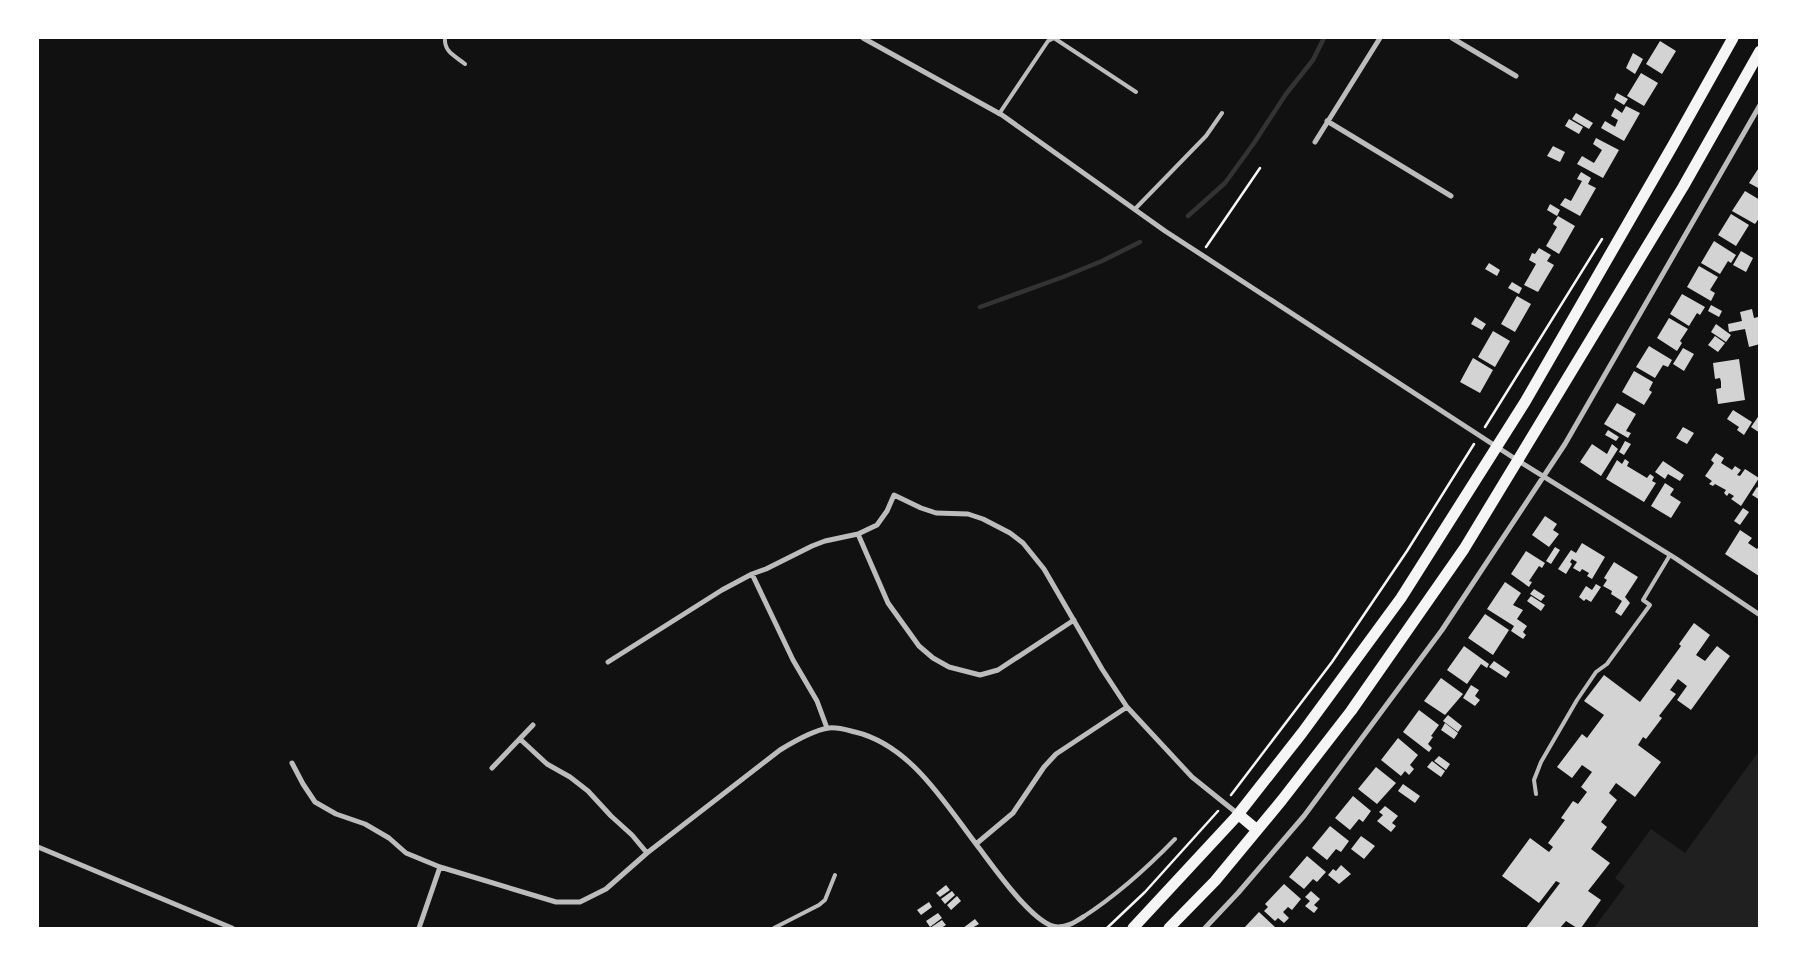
<svg xmlns="http://www.w3.org/2000/svg" width="1797" height="966" viewBox="0 0 1797 966" font-family="'Noto Sans',sans-serif">
<style>
.green{fill:#202020}
.lines{fill:none;stroke-linecap:round;stroke-linejoin:round}
.stream{stroke:#333;stroke-width:4.5}
.building{fill:#d3d3d3}
.path{stroke:#f5f5f5;stroke-width:2.5}
.service{stroke:#bcbcbc;stroke-width:4}
.minor{stroke:#bcbcbc;stroke-width:5}
.trunk{stroke:#f5f5f5;stroke-width:11}
</style>
<rect width="100%" height="100%" fill="#111"/>
<path class="green" d="M1759 751V928H1594L1625 886 1615 878 1651 829 1685 853Z"/>
<g class="lines">
<path class="stream" d="M1188 216 1225 183 1254 143 1286 94 1313 60 1324 38
M980 307 1063 277 1102 261 1140 242"/>
</g>
<path class="building" d="M1660 41 1676 51 1662 74 1646 64Z
M1633 53 1643 59 1635 74 1626 68Z
M1641 73 1658 83 1644 106 1627 96Z
M1617 93 1628 99 1624 105 1614 99Z
M1626 106 1640 113 1624 141 1601 128 1605 121 1615 127 1618 120 1611 116 1615 108 1622 113Z
M1576 113 1593 123 1589 129 1572 119Z
M1569 119 1583 127 1579 134 1565 126Z
M1596 138 1619 150 1603 178 1577 164 1582 156 1594 163 1602 150 1593 144Z
M1553 146 1565 152 1560 162 1547 156Z
M1760 166V189L1749 183Z
M1581 172 1591 178 1588 184 1596 188 1580 216 1560 205 1565 198 1571 201 1582 181 1577 179Z
M1745 191 1760 200V217L1755 224 1732 211Z
M1550 204 1560 210 1557 216 1547 210Z
M1731 214 1749 225 1736 246 1718 235Z
M1558 216 1575 226 1559 254 1546 246 1557 227 1553 224Z
M1714 241 1736 255 1731 263 1728 261 1720 274 1701 263Z
M1539 248 1551 255 1547 261 1554 265 1538 292 1524 285 1536 264 1529 260 1532 253 1535 254Z
M1741 251 1753 258 1746 272 1733 265Z
M1489 263 1500 270 1497 276 1485 269Z
M1699 266 1718 277 1710 290 1715 293 1711 301 1687 287Z
M1512 282 1522 288 1519 294 1508 288Z
M1682 294 1705 307 1700 315 1697 313 1689 326 1670 314Z
M1517 296 1531 304 1515 332 1501 324Z
M1711 305 1722 311 1719 317 1708 311Z
M1752 309 1754 318 1758 317 1760 324V344L1749 347 1745 329 1729 332 1728 324 1742 321 1740 312Z
M1475 317 1486 324 1482 330 1471 324Z
M1669 318 1688 329 1680 341 1682 343 1677 351 1657 338Z
M1716 324 1731 335 1726 342 1711 332Z
M1493 331 1510 341 1495 367 1478 357Z
M1715 336 1725 343 1718 352 1708 345Z
M1649 346 1672 360 1668 367 1663 365 1655 378 1636 367Z
M1683 348 1694 354 1684 371 1673 364Z
M1473 358 1493 370 1480 393 1460 382Z
M1739 359 1745 400 1718 404 1716 389 1721 388V382L1720 378 1715 379 1713 363Z
M1634 371 1653 382 1649 390 1652 392 1644 405 1622 392Z
M1617 403 1636 414 1626 431 1631 433 1628 438 1604 424Z
M1733 410 1752 422 1744 435 1737 430 1739 427 1727 419Z
M1760 414V433L1751 427Z
M1683 427 1694 433 1687 444 1676 438Z
M1608 430 1619 437 1616 441 1605 435Z
M1625 441 1631 444 1624 455 1619 452Z
M1592 444 1607 454 1612 444 1618 449 1601 476 1580 462Z
M1716 453 1724 458 1721 463 1729 468 1732 470 1735 466 1741 470 1737 475 1740 476 1745 469 1759 478 1741 506 1731 499 1734 496 1729 493 1727 496 1724 493 1726 490 1715 484 1713 486 1709 484 1712 481 1705 476 1714 463 1711 460Z
M1625 459 1629 462 1627 466 1647 478 1650 474 1654 477 1652 481 1656 483 1644 502 1606 479 1617 460 1622 464Z
M1663 461 1684 475 1680 481 1668 474 1665 479 1655 472Z
M1665 483 1674 489 1670 495 1681 502 1671 518 1651 506Z
M1757 487 1760 489V500L1752 495Z
M1743 508 1749 512 1740 525 1734 521Z
M1545 516 1557 524 1553 530 1559 534 1549 547 1532 535Z
M1740 530 1752 538 1748 543 1757 549 1760 545 1759 576 1725 554Z
M1582 543 1605 557 1592 579 1587 576 1589 573 1582 569 1580 572 1573 568 1577 562 1572 559 1570 562 1572 564 1566 574 1558 569 1571 550 1576 553Z
M1555 547 1560 550 1551 564 1546 561Z
M1526 551 1545 563 1542 568 1539 566 1529 581 1532 582 1529 587 1511 574Z
M1614 562 1638 577 1625 597 1630 603 1621 616 1615 612 1622 601 1611 594 1612 591 1603 586 1607 580 1604 578Z
M1505 582 1521 593 1513 605 1523 610 1517 619 1527 626 1523 632 1526 635 1523 639 1511 631 1514 626 1487 609Z
M1596 584 1601 587 1591 602 1586 599 1584 601 1579 597 1586 586 1592 590Z
M1534 589 1545 596 1541 601 1530 594Z
M1531 596 1545 605 1541 611 1527 601Z
M1485 614 1509 630 1493 655 1468 638Z
M1694 623 1710 635 1696 655 1705 661 1717 646 1730 656 1691 710 1677 700 1687 686 1678 679 1670 690 1676 694 1659 716 1662 718 1646 739 1643 737 1638 745 1661 762 1635 797 1616 783 1609 793 1617 800 1601 822 1607 827 1591 849 1610 863 1588 891 1601 900 1581 928H1577L1566 921 1560 928H1526L1560 883 1556 881 1539 903 1502 876 1530 838 1549 852 1553 847 1548 843 1565 820 1561 818 1573 801 1578 804 1587 792 1581 787 1592 772 1582 765 1572 778 1557 767 1582 734 1587 738 1604 715 1584 701 1604 675 1640 702 1681 646 1679 644Z
M1464 646 1489 664 1487 668 1481 664 1467 684 1447 670Z
M1494 661 1510 672 1506 678 1489 667Z
M1441 678 1463 694 1445 715 1424 701Z
M1471 685 1479 690 1475 696 1480 700 1475 706 1463 698Z
M1419 710 1439 725 1431 736 1433 737 1428 744 1432 748 1429 752 1403 732Z
M1448 715 1462 726 1458 732 1443 721Z
M1445 723 1458 733 1454 739 1441 730Z
M1398 738 1418 755 1410 765 1414 769 1409 775 1405 771 1401 776 1381 760Z
M1439 756 1450 764 1446 770 1434 761Z
M1432 761 1445 771 1441 777 1427 767Z
M1376 767 1396 783 1377 804 1358 789Z
M1403 784 1420 796 1415 803 1398 791Z
M1353 796 1371 811 1363 822 1359 819 1350 830 1335 818Z
M1385 806 1398 816 1392 823 1396 826 1391 832 1377 821 1383 815 1379 812Z
M1330 826 1349 841 1341 852 1336 849 1327 860 1312 848Z
M1361 836 1375 846 1364 859 1351 849Z
M1307 856 1326 872 1317 882 1313 879 1304 889 1289 877Z
M1341 865 1351 874 1339 884 1328 875 1333 869 1336 871Z
M1284 884 1301 899 1292 910 1288 907 1283 912 1289 918 1284 923 1278 918 1275 921 1264 911 1268 907 1265 904Z
M946 885 950 890 940 897 936 893Z
M952 891 955 895 945 904 941 899Z
M1311 891 1320 899 1314 905 1318 908 1314 913 1305 906 1310 901 1305 897Z
M957 896 961 901 951 910 947 905Z
M929 902 932 907 921 915 917 910Z
M1259 912 1276 928H1244Z
M938 913 942 918 930 927 926 921Z
M975 919 979 924 972 928H963Z
M942 920 946 925 941 928H930Z"/>
<g class="lines">
<path class="path" d="M1206 247 1260 168
M1485 427 1602 239
M1231 795 1332 662 1407 551 1474 444
M1107 928 1145 892 1218 811"/>
<path class="service" d="M445 38C444 52 455 56 465 64
M999 114 1048 41 1054 38 1136 92
M1135 209 1206 136 1222 113
M1536 794 1534 780 1541 762 1577 700 1596 672 1607 664 1650 605 1643 600 1670 555
M1083 917C1117 895 1147 868 1175 839
M774 928 819 905 825 900 835 875"/>
<path class="minor" d="M863 38 1002 115 1165 231 1517 460 1675 558 1760 615
M1452 38 1516 76
M1327 121 1451 196
M1315 142 1380 38
M858 534 888 603 919 646 933 658 949 667 980 675 998 670 1074 620
M752 574 793 660 817 701 827 728
M608 662 722 590 752 574 766 569 812 546 825 541 858 534 877 525 887 511 894 495 921 508 936 513 968 514 983 519 1010 533 1023 543 1044 569 1102 669 1127 707 1192 777 1238 814
M520 739 547 764 570 777 588 791 611 816 632 835 647 853
M292 763 303 784 315 802 336 814 365 824 389 838 406 853 440 867 419 928
M492 768 533 725
M976 844C991 863 1034 927 1058 927 1068 927 1075 922 1083 917
M38 847 232 928
M440 867 556 902H580L606 889 647 853 780 750C793 742 813 730 829 728 837 727 847 730 855 732 910 745 944 802 976 844L1013 813 1044 767 1056 754 1127 707
M1205 928 1238 893 1304 816 1442 630 1565 444 1760 105"/>
<path class="trunk" d="M1238 814 1257 830
M1133 928 1236 817 1302 733 1401 598 1525 402 1673 145 1733 38
M1169 928 1215 881 1282 800 1351 711 1464 549 1683 187 1760 51"/>
</g>
<rect width="1797" height="966" fill="none" stroke="#ffffff" stroke-width="78"/>
</svg>
